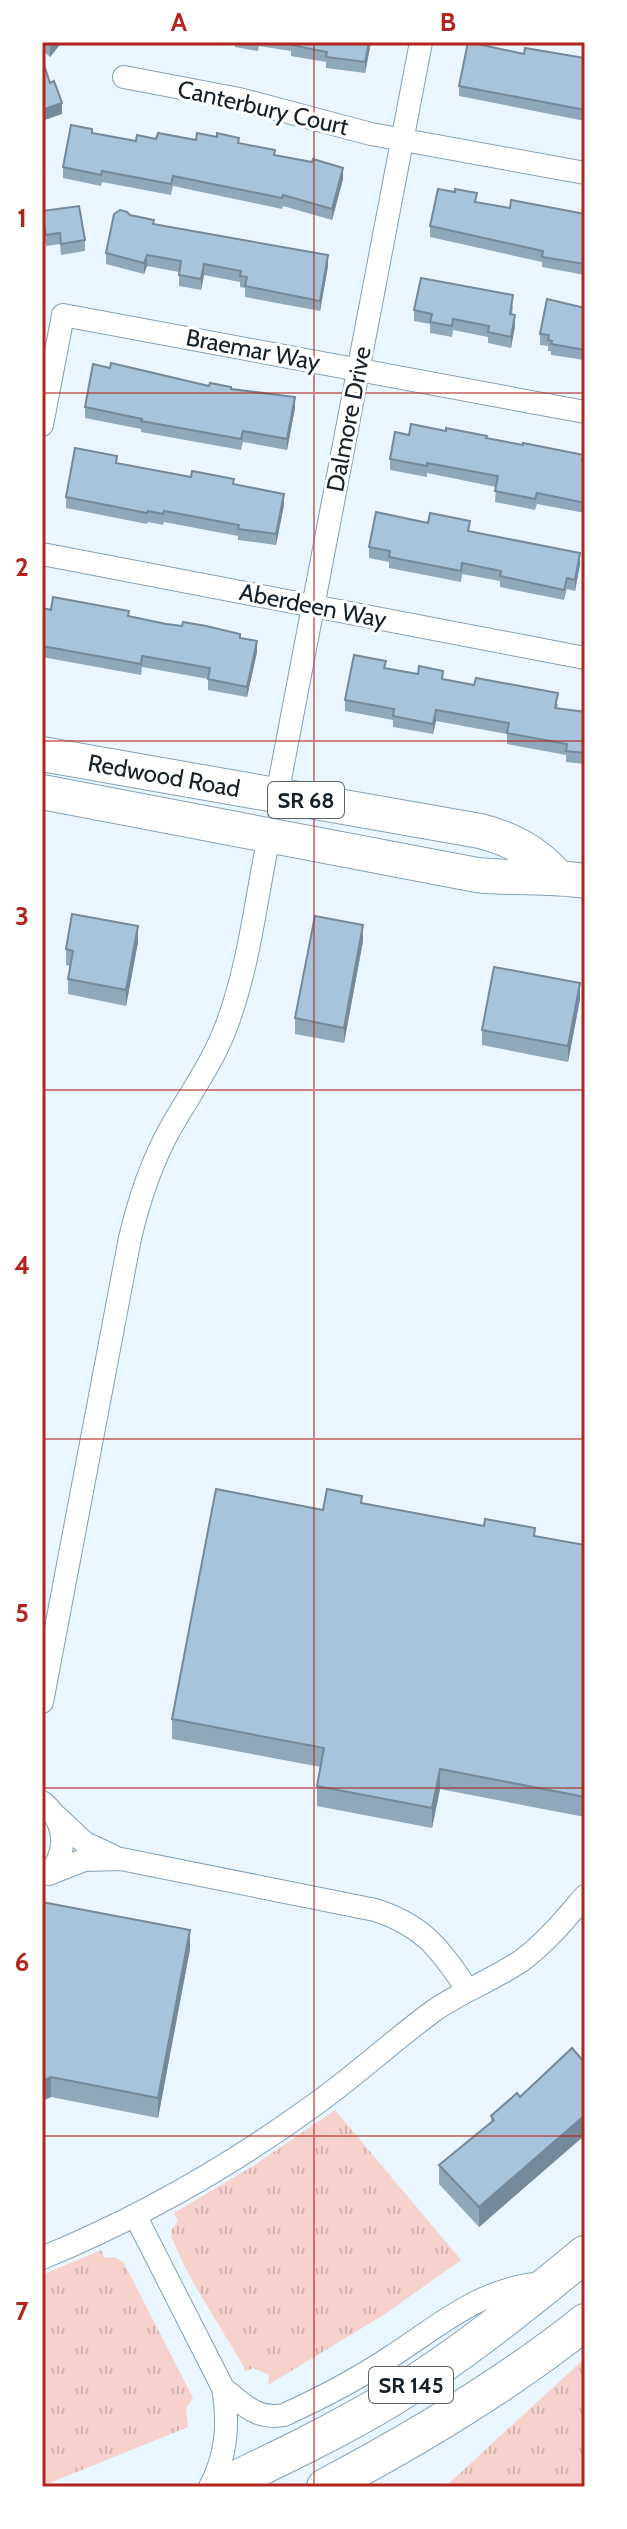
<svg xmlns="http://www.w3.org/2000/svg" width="627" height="2529" viewBox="0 0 627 2529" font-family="Cabin,sans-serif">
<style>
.grass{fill:url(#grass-tufts)}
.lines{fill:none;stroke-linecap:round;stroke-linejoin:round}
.minor-casing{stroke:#83a1b7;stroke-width:24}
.primary-casing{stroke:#83a1b7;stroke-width:36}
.trunk-casing{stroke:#83a1b7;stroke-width:38}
.minor{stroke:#fff;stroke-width:22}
.primary{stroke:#fff;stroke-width:34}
.trunk{stroke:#fff;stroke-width:36}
.wall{fill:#8fa9bc}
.shaded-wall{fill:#748999}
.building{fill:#a6c4db;stroke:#748999;stroke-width:2}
.grid{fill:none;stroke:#b3241c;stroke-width:2;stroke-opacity:0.55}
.labels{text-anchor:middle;stroke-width:6;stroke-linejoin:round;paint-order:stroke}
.shield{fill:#fff;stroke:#5b6369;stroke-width:2}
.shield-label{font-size:22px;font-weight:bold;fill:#152029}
.street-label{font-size:24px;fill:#152029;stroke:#fff}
.neatline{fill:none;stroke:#b3241c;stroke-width:3}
.grid-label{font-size:26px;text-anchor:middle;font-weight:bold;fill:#b3241c}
</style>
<defs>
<pattern id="grass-tufts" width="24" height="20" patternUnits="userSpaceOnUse" patternTransform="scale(2)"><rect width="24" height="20" fill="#f7d1cb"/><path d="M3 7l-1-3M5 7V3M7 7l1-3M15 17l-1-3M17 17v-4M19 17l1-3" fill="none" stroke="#d3b3ae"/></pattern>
</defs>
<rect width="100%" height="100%" fill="#e9f5ff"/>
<path class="grass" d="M335 2110 461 2260 385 2314 268 2385 269 2375 254 2368 246 2371C221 2326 190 2284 171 2236L172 2229 178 2221 174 2213 253 2166Z
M101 2250 105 2258 115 2257 124 2263 193 2398 186 2408 188 2427 42 2486V2275Z
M585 2358V2487H445Z"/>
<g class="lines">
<g class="minor-casing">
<path id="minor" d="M124 77 239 99 371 134 585 173
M42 425 63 315 585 412
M42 554 585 658
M277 795 421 42
M42 1702 130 1238C139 1200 151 1163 170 1129 189 1095 212 1064 226 1027 249 967 256 899 269 836
M42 1802C66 1821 69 1850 49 1874
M56 1816 85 1843 113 1856
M51 1873 84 1860 121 1859 375 1910C423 1925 440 1949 467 1989
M135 2215 223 2388C229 2423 227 2455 210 2487
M42 2258C139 2218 232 2165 317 2103 357 2074 393 2041 432 2012 460 1992 493 1980 521 1961 546 1943 566 1918 585 1896
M223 2388C243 2404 256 2420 284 2415 321 2398 358 2379 392 2356 441 2324 484 2286 545 2283"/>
</g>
<g class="primary-casing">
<path id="primary" d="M42 754 480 831C512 839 535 852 557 876
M42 792 477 875C513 879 549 875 585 881"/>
</g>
<g class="trunk-casing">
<path id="trunk" d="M219 2487C278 2459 337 2431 393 2397 461 2355 523 2305 585 2254
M325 2487C416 2439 505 2386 585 2322"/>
</g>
<use href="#minor" class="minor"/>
<use href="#primary" class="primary"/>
<use href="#trunk" class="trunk"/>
</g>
<path class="wall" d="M42 42H62L50 57 42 50Z
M226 42H371L365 73 326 68V62L291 56V51L259 46 258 51 235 47V44Z
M524 54 585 58V121L459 96V86Z
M92 133 136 141 156 139 196 140 239 143 343 179 332 220 283 206 282 209 173 186 171 195 102 182 101 186 63 178V167Z
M477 202 510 208 585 214V275L542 267V262L430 237V226Z
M42 211 85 240V251L61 255 60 244 46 246 42 222Z
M154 224 328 266 320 311 245 297V288L240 287V282L204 275 201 290 179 286V272L147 266 144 274 106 264V253Z
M513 306 512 315 515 326 511 348 488 343V337L453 330 452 337 430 333V324L414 321V310Z
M585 308V360L551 355V351H548V346L540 345V334Z
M209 386 231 389 295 408 287 450 243 442 241 450 141 432V429L85 418V407Z
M409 435 487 438 585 462V513L537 504 535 510 495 502 496 487 427 473V477L390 470V459Z
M191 477 234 484 284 505 276 545 238 540V536L164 522 163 525 148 522 147 524 66 508V497Z
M470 532 580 564 575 591 567 589 564 600 500 587V581L462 574 461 582 389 568V562L369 558V547Z
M42 608 129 616 240 638 257 652 247 697 208 690V679L142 667 141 675 42 657Z
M386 668 558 704 557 708 585 712V764L566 762V755L507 744V734L436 721 433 734 393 727V720L345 711V700Z
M363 941 344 1043 295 1034V1018Z
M138 942 126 1006 68 994V979L70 966 66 965V949Z
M580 999 568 1062 482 1045V1030Z
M362 1503 585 1545V1817L440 1789 432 1828 317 1806V1786L321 1767 172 1739V1719L323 1510Z
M42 1902 190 1949 158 2118 51 2097 42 2101Z
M585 2063V2135L479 2227 439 2184V2165L491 2123V2116L520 2097Z"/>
<path class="shaded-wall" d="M54 42H62L50 57V46Z
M369 42H371L365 73V62Z
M62 103V114L42 121V110Z
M343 168V179L332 220V209Z
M147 255V266L144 274V263Z
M328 255V266L320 311V301Z
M204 264V275L201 290V279Z
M515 315V326L511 348V337Z
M295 397V408L287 450V439Z
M284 494V505L276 545V534Z
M580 553V564L575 591V580Z
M257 641V652L247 697V687Z
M436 710V721L433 734V724Z
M363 925V941L344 1043V1028Z
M138 926V942L126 1006V990Z
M580 983V999L568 1062V1046Z
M440 1769V1789L432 1828V1808Z
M190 1930V1949L158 2118V2098Z
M51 2077V2097L42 2101V2081Z
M585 2115V2135L479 2227V2207Z"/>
<path class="building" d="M292 42H369L365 62 326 57 327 52 291 45Z
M468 42 524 54 525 48 585 58V110L459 86Z
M45 68 50 83 54 81 62 103 42 110V69Z
M71 125 92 129V133L136 141 137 135 156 139 158 133 196 140 197 133 217 137V133L239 138 238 143 275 150 274 155 312 162 313 159 343 168 332 209 283 195 282 198 173 176 171 184 102 171 101 175 63 167Z
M438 189 455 192V189L477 193 475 202 510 208 511 200 585 214V264L542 257 543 251 430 226Z
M79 206 85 240 61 244 60 233 46 235 42 211Z
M120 210 127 212 130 215 154 220 153 224 328 255 320 301 245 286 247 277 240 276 241 271 204 264 201 279 179 275 181 261 147 255 144 263 106 253 114 214Z
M421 278 513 295 510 314 515 315 511 337 488 332 489 326 453 319 452 326 430 322 432 314 414 310Z
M547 299 585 308V350L551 344 552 341 548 340 549 335 540 334Z
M111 363 209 386 210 383 231 387V389L295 397 287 439 243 431 241 439 141 421 142 419 85 407 93 364 110 368Z
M411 424 446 431V428L487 436 486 438 523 445V443L584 455 582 461 585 462V503L537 493 535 499 495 491 498 476 427 463V466L390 459 395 432 409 435Z
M75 448 117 456 116 463 191 477 192 471 234 479 233 484 284 494 276 534 238 529 239 525 164 511 163 514 148 511 147 513 66 497Z
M376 512 428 523 430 513 470 521 468 531 580 553 575 580 567 578 564 590 500 576 501 571 462 563 461 571 389 557 390 551 369 547Z
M53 597 129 611 128 616 166 624 182 626 183 622 206 626 240 634V638L257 641 247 687 208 679 210 668 142 656 141 664 42 646V608L51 610Z
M354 655 386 661 384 668 418 674 419 666 443 671 442 679 474 685 476 678 558 693 555 708 585 712V753L566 751 567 744 507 733 509 723 436 710 433 724 393 716 394 709 345 700Z
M72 914 138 926 126 990 68 979 73 951 66 949Z
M315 916 363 925 344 1028 295 1018Z
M494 967 580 983 568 1046 482 1030Z
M216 1489 323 1510 327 1489 362 1496 361 1503 484 1526 485 1519 535 1528 534 1536 585 1545V1797L440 1769 432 1808 317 1786 324 1748 172 1719Z
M42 1902 190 1930 158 2098 51 2077 42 2081Z
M572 2048 585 2063V2115L479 2207 439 2165 494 2120 491 2116 517 2093 520 2097Z"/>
<path class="grid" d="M314 42V2487M42 393H585M42 741H585M42 1090H585M42 1439H585M42 1788H585M42 2136H585"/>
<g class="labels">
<g class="shield">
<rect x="268" y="782" width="76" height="36" rx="6"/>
<rect x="369" y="2367" width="84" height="36" rx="6"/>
</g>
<g class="shield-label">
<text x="306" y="808">SR 68</text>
<text x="411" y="2393">SR 145</text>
</g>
<g class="street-label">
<text transform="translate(263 108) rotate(13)" y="8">Canterbury Court</text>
<text transform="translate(253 350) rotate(11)" y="8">Braemar Way</text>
<text transform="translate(349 419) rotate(-79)" y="8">Dalmore Drive</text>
<text transform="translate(313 606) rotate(11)" y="8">Aberdeen Way</text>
<text transform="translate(164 776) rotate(10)" y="8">Redwood Road</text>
</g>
</g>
<rect width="627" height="2529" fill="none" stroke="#ffffff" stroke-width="88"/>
<rect x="44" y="44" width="539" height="2441" class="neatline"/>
<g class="grid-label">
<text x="179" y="31">A</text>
<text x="448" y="31">B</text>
<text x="22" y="227">1</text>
<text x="22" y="576">2</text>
<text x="22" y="925">3</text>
<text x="22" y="1274">4</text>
<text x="22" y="1622">5</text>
<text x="22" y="1971">6</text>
<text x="22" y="2320">7</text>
</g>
</svg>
